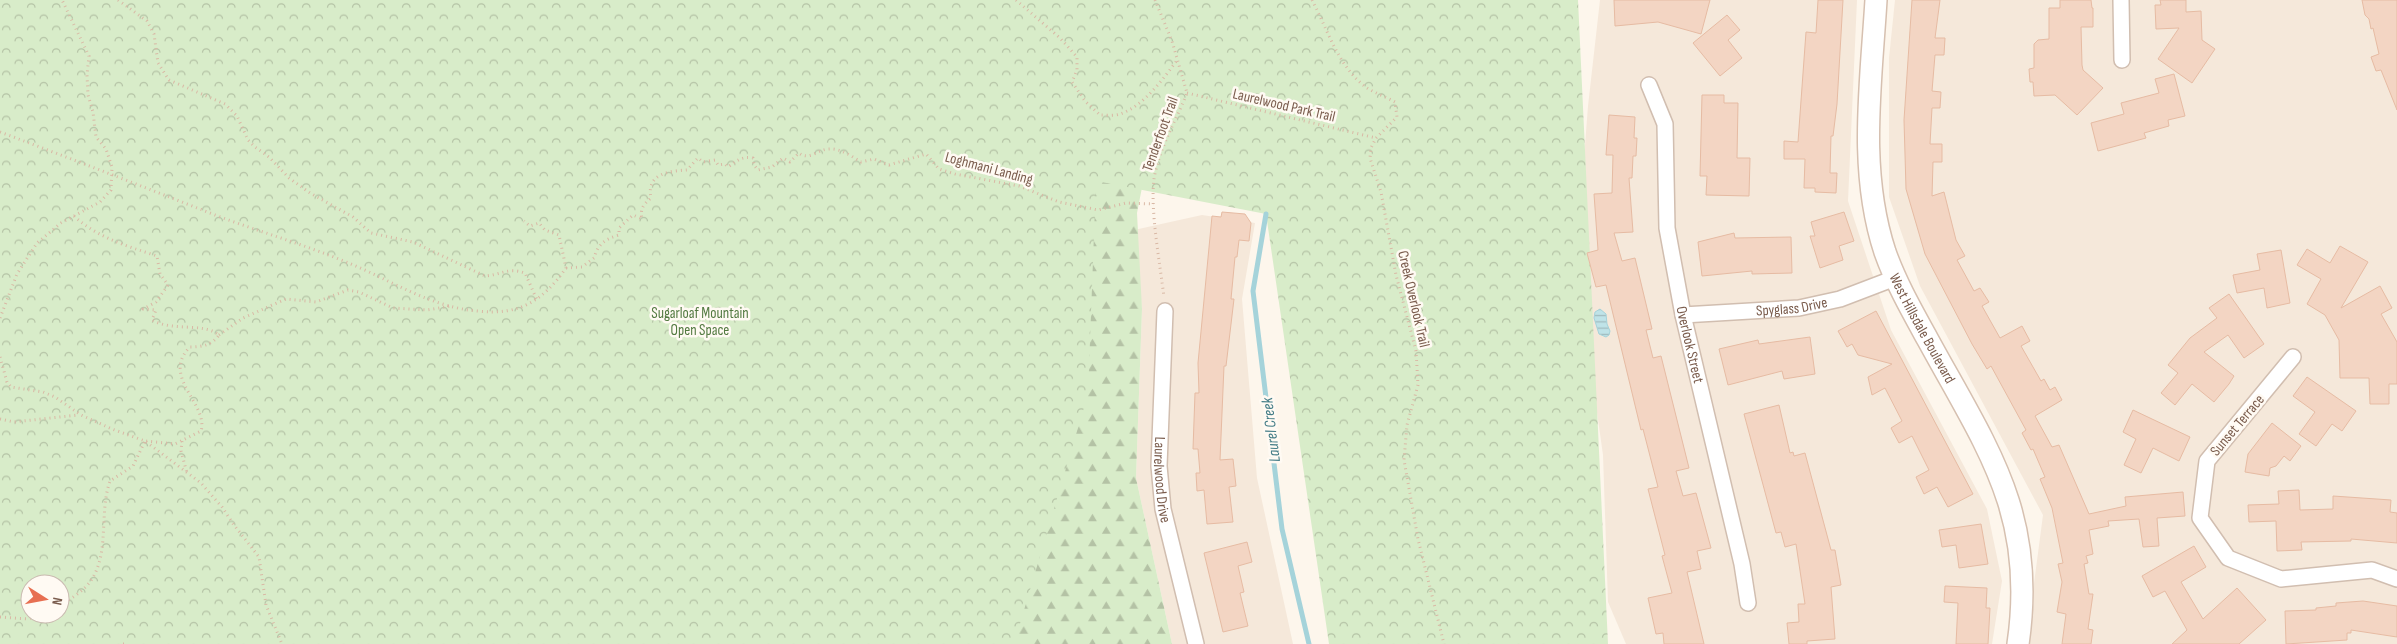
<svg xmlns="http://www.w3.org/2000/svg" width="2397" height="644" viewBox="0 0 2397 644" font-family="'Sofia Sans Condensed',sans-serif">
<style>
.residential{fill:#f5e8da}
.forest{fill:url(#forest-firs)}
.park{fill:url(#park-crowns);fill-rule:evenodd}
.water{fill:url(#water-rules);stroke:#a5d3da}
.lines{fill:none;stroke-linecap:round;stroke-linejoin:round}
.stream{stroke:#a5d3da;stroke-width:5}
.building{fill:#f3d5c3;stroke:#e6bba3}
.street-casing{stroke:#d1beb0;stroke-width:18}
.secondary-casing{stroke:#d6c0b0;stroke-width:24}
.path{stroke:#d9b8a5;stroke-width:3;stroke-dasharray:1 4;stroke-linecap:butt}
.street{stroke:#fff;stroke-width:15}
.secondary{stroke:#fff;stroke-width:21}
.labels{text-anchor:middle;stroke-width:5;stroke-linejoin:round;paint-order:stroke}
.street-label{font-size:15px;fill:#7a5c4d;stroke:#fffaf3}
.park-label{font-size:15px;fill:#537a41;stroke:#fffaf3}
.water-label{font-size:16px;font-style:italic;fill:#437c86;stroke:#fffaf3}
</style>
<defs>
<pattern id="forest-firs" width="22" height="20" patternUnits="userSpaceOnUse" patternTransform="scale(1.25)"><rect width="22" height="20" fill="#d8ecc9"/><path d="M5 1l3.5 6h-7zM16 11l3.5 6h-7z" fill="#b4c2a5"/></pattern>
<pattern id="park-crowns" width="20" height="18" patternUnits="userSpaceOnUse" patternTransform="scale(1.25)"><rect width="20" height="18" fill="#d8ecc9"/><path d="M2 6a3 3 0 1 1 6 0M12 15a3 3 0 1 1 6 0" fill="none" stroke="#b4c2a5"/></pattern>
<pattern id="water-rules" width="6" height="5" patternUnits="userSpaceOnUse" patternTransform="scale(1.25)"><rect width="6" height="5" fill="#bfe3e8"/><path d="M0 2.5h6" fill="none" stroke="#a0bbbe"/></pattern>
</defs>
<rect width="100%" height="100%" fill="#fdf6ec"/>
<path class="residential" d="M1600 0H1857L1848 201 1891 330 1987 509 2002 581 1992 644H1626L1608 602 1603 455 1576 263 1588 106Z
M1895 0H2397V644H2026L2043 515 1920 286 1889 197V58Z
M1202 215 1255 223 1242 299 1257 478 1293 644H1172L1136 478 1142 309 1134 230Z"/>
<path class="forest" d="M1142 0 1158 106 1137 213 1142 309 1136 478 1172 644H850Z"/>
<path class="park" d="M0 0H1578L1608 644H1329L1266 214 1096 181 1088 394 1014 644H0ZM30 584H60V614H30Z"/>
<path class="water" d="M1600 309 1606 314 1607 324 1610 331 1609 335 1606 337 1599 334 1594 318 1595 312Z"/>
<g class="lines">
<path class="stream" d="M1266 214 1253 291 1282 529 1309 644"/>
</g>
<path class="building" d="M1614 0H1710L1701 34 1658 22 1615 26Z
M1818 0H1843L1837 104 1833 136H1831L1830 173H1837L1836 193 1815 192V188H1804L1805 159H1784V141L1798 142 1806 32 1816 33Z
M1912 0H1940L1935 38H1945L1944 55H1935L1932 91 1941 92 1940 108H1932L1930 144H1942V162H1933L1932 196 1944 192 1956 240 1965 256 1957 260 1974 291 1980 288 1989 302 1982 306 2000 338 2022 326 2030 341 2021 346 2041 381 2044 379 2050 390 2055 387 2062 400 2035 416 2052 447 2059 445 2089 514 2126 506 2125 497 2183 492 2185 516 2157 518 2159 546 2143 547 2139 519 2108 521 2109 526 2089 530 2093 554 2086 556 2088 563 2084 564 2089 594H2093L2088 629 2093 630 2091 644H2062L2066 614 2057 612 2062 582 2058 564 2063 563 2052 508 2040 479 2045 477 2033 449 2031 450 2022 433 2026 430 1991 366 1987 369 1972 344 1925 254 1906 189 1904 120Z
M2060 0H2091L2092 8H2093V27H2081L2082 65 2083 70 2103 88 2077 115 2055 95 2034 96 2033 82H2030L2029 69 2034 68V44L2038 40 2049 39V8H2060Z
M2160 0H2186V12L2201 11 2202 40 2215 49 2192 83 2158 59 2179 28 2156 29 2155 5H2161Z
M2362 0H2397V110L2381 70 2376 71 2371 57 2379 54 2373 28 2371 29 2369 19 2365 15Z
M1727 15 1740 30 1728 40 1742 58 1720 76 1693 43Z
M2174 74 2185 116 2168 120 2169 126 2144 133 2146 138 2098 151 2091 123 2124 114 2121 103 2159 93 2155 79Z
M1702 95H1724V103H1738L1737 158H1750L1749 196 1706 195 1707 176H1700Z
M1609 115 1635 117 1634 138H1637L1636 156H1633L1632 178H1629L1633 232 1614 233 1622 261 1635 258 1652 329 1646 330 1653 358 1661 356 1689 468 1676 471 1683 496 1696 493 1711 548 1697 551 1701 569 1687 572 1704 644H1664L1663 633 1656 634 1648 598 1672 593 1662 556 1665 555 1648 489 1658 487 1643 429 1641 430 1606 285 1596 287 1587 253 1598 250 1594 194 1612 193 1613 155H1606Z
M1222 212 1245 214 1251 223 1249 241 1239 240 1237 257H1235L1231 299H1234L1226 366H1224L1220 460 1233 459 1236 486 1229 487 1233 522 1207 524 1204 490 1197 491 1196 473H1200L1198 449H1193L1195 393H1199L1198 363 1212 216 1221 217Z
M1844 212 1854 241 1839 246 1843 260 1820 268 1810 236H1815L1811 222Z
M1734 233 1735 238 1791 237 1792 273 1752 274V271L1702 276 1698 242Z
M2340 246 2368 262 2341 308 2380 286 2392 308 2381 314 2397 342V384H2389V404H2370L2369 378H2340L2339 340 2325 315 2307 304 2321 279 2297 265 2307 249 2330 263Z
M2281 250 2290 303 2267 308 2264 288 2237 293 2233 275 2260 270 2257 254Z
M2229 294 2264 344 2244 358 2228 335 2204 352 2234 376 2229 384 2214 402 2192 384 2175 405 2161 393 2178 373 2168 365 2190 338 2217 318 2209 308Z
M1876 311 1973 494 1948 507 1937 487 1924 494 1916 477 1929 470 1912 436 1899 443 1891 428 1902 421 1885 388 1872 395 1868 377 1892 364 1858 355 1852 344 1847 347 1838 331Z
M1810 337 1815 374 1784 379 1782 371 1728 385 1719 349 1758 340 1759 344Z
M2307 377 2356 411 2342 431 2332 424 2316 446 2299 434 2315 412 2293 396Z
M1779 405 1790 453 1793 452 1794 456 1805 453 1831 550H1835L1841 585 1831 587 1835 639 1807 641V644H1789L1787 623 1799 622 1798 604H1805L1796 544 1785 547 1781 532 1776 533 1744 414Z
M2133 410 2190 437 2179 461 2153 448 2141 473 2124 465 2136 439 2123 432Z
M2272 423 2301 446 2290 461 2284 456 2276 466 2270 468 2269 476 2245 472 2248 454Z
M2299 490 2300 510 2333 509V496L2391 500 2390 512 2397 513V543L2351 539V541L2301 542 2302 550 2277 551 2276 521 2249 522 2248 505 2279 504 2278 491Z
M1981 524 1988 564 1959 568 1956 545 1942 547 1939 530Z
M1247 542 1252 562 1238 566 1244 592 1240 593 1248 626 1223 632 1204 553Z
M2194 546 2206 567 2181 582 2203 619 2237 588 2266 620 2239 644H2172L2187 630 2165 591 2153 597 2142 576Z
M1945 586 1987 588 1986 608H1990L1988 644H1956L1958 603 1944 602Z
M2363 601 2397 606V637L2351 630V633H2347V640L2286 644 2285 611 2316 610V608L2336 606V603Z"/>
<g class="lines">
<g class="street-casing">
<g id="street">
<path d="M2121 0 2122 60"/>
<path id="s1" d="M1649 85 1665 124 1667 228 1683 315 1742 564 1748 603"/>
<path id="s2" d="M1165 311 1159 466 1163 509 1196 644"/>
<path id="s3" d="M1683 315 1799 308 1840 299 1895 278"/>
<path d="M2293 357 2207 461 2200 518 2228 558 2281 579 2372 570 2397 579"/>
</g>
</g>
<g class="secondary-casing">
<g id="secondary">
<path id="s4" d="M1876 0C1871 84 1858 170 1885 252 1896 283 1912 311 1928 340 1987 448 2037 514 2018 644"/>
</g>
</g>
<path class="path" d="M118 0 147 21 154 34 158 63 169 80 225 104 237 116 248 140 255 147 269 157 289 178 310 193 353 217 371 233 413 242 485 276C501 275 507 267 525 273L537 300
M1016 0 1060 38 1077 57V70L1072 82 1085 101 1100 115C1106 115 1115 116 1120 114 1144 106 1163 79 1178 59
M1155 0 1172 41 1187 93C1176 121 1159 148 1154 179 1150 210 1160 264 1164 297
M1312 0C1328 30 1338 67 1367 88 1375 93 1386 97 1395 102L1397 117 1376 138 1371 148 1370 158 1381 192 1396 275 1416 351 1418 385 1407 425 1404 460 1418 539 1444 644
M1187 93 1376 138
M0 132C72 159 144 187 215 215 260 232 306 245 351 264 392 281 431 307 477 311 519 316 543 301 566 268L559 235 545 230 539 223 530 226 524 221
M74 216C98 238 127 246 157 256L160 274 168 285 156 302 143 309 156 310 152 320C173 332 203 322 219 335 212 345 202 347 190 347 160 377 209 404 201 431L175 444 145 441
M566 268 582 267 594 258C598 244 605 239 619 235V228L633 215 642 219C640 209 643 205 651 198 646 173 670 171 687 170L698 158 703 162 715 160 718 165 725 164 728 167C737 161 741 156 753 158L754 165 758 170 772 167 783 158 790 162 799 153C809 161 817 150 828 149 841 148 851 156 861 162L874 159 889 165 926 154 939 169 955 174 1019 186 1059 202 1098 210 1126 203 1154 204
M0 318 17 274 37 243 61 223 100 202 111 190 112 167 106 149 96 137 93 112 88 95 87 75 89 56 62 0
M219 335 243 318 286 299 316 302 348 290 359 292 393 308 427 310 451 306
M0 357 7 382 11 387 43 392 55 397 81 415 112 429 145 441 201 483 222 507 234 525 259 557 266 605 282 644
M0 419 14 422 78 415
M182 441 181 451 187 473
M60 605C67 601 74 597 80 592 114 565 97 518 110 481L133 466 145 441
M0 617 28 619 44 614
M123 644H124"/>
<use href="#street" class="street"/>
<use href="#secondary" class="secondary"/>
</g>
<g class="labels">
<g class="street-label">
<text transform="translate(1284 105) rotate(13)" y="5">Laurelwood Park Trail</text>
<text transform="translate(1160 134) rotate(-70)" y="5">Tenderfoot Trail</text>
<text transform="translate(989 168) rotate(15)" y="5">Loghmani Landing</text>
<text transform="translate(1414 299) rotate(77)" y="5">Creek Overlook Trail</text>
<text dy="5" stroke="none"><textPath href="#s3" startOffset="109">Spyglass Drive</textPath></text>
<text dy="5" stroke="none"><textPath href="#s4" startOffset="339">West Hillsdale Boulevard</textPath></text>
<text dy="5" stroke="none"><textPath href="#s1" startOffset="265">Overlook Street</textPath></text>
<text transform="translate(2237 425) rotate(-50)" y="5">Sunset Terrace</text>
<text dy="5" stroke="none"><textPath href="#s2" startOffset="169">Laurelwood Drive</textPath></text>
</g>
<g class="park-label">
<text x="700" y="318">Sugarloaf Mountain<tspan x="700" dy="17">Open Space</tspan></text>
</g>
<g class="water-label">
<text transform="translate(1270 430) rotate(-97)" y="6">Laurel Creek</text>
</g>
</g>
<g transform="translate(45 599) rotate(101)"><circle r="24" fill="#fffaf3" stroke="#cabbb1"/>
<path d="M0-4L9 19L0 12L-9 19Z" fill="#e76f51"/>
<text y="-8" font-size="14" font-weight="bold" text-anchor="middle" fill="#7a5c4d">N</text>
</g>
</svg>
